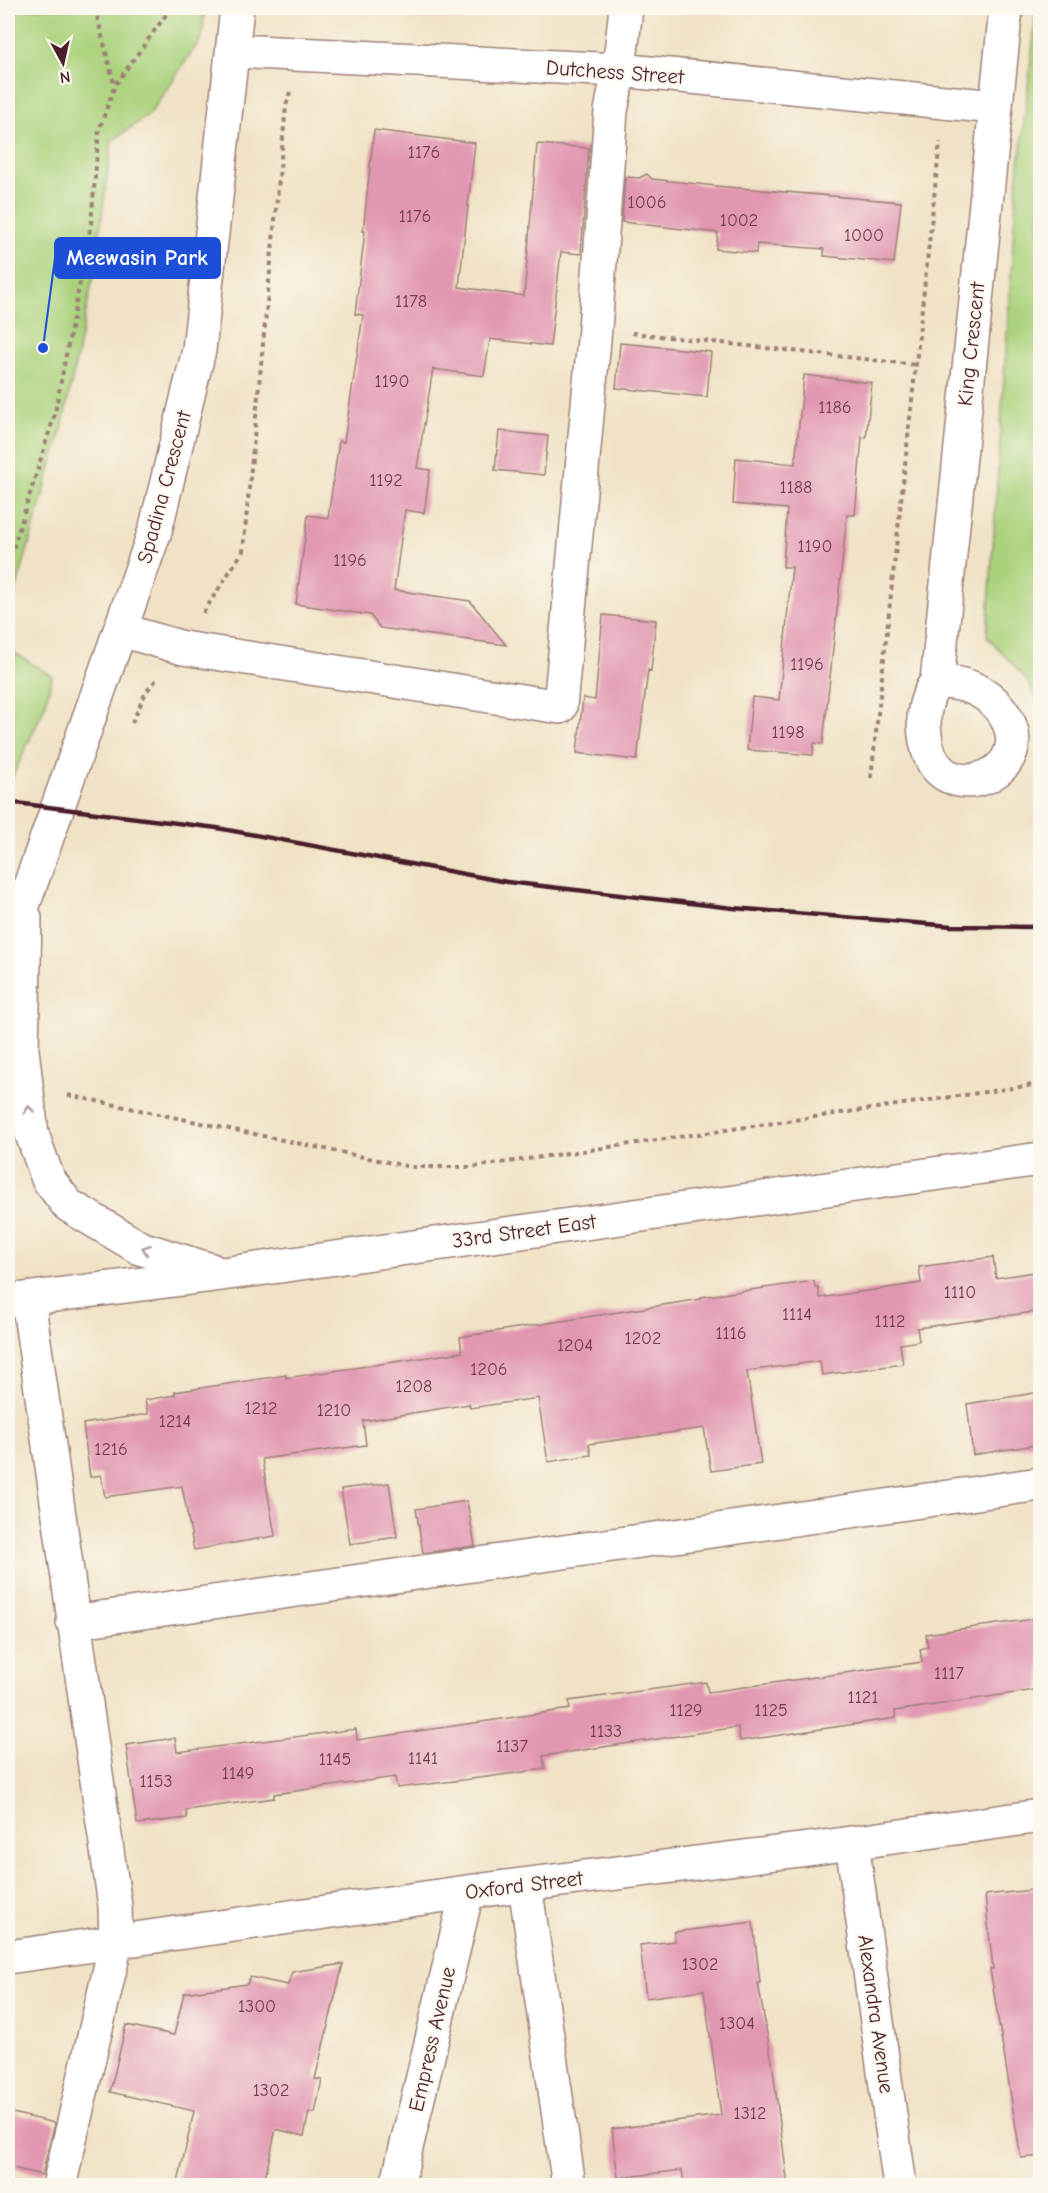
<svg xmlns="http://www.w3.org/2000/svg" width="1048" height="2193" viewBox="0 0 1048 2193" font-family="'Comic Neue',sans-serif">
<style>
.green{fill:#aad27c;stroke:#7a7854;stroke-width:1.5}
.building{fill:#e196b1}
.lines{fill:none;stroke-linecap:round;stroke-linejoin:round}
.minor-casing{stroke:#9d8078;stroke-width:36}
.path{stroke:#9d8078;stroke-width:4;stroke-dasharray:4.5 4.5;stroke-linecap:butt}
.minor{stroke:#fff;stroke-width:33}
.rail{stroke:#4a1f2b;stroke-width:4.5}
.oneway{stroke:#ae9aa0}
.labels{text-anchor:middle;stroke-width:4.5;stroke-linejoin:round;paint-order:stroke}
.number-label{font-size:18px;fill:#703d4c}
.street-label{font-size:21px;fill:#4a1f2b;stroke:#fbf7ec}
.leader{fill:none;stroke:#1d4ed8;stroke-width:2}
.callout-dot{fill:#1d4ed8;stroke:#fbf7ec;stroke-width:2}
.callout{fill:#1d4ed8;stroke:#1d4ed8;stroke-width:2}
.callout-label{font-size:22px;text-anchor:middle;font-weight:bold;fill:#fff}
</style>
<rect width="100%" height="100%" fill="#fbf7ec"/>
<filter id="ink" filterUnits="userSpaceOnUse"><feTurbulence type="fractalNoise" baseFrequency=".0167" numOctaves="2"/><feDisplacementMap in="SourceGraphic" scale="12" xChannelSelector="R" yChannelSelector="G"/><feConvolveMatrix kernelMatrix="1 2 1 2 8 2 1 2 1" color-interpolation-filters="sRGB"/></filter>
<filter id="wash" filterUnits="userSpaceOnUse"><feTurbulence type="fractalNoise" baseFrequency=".008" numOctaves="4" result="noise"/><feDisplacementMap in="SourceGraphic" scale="24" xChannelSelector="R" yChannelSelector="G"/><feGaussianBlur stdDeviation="1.35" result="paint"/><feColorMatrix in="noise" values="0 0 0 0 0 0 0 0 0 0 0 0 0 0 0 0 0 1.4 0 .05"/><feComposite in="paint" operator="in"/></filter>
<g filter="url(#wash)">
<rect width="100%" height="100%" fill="#f0e2c5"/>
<path class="green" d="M8 8H205L202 37 150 114 112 141 95 268 62 428 8 618Z
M1037 8H1040V706L1026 679 987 636 1017 183Z
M8 649 52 676 45 706 8 787Z"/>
<g id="blocks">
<path class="building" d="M374 130 475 143 459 287 524 296 537 144 589 148 581 254 561 252 550 346 490 339 484 376 433 369 417 468 430 470 424 513 405 510 394 590 470 601 506 645 380 628 370 615 296 604 308 515 328 518 339 441 344 442 363 315 355 314 365 231H363Z
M647 174 652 179 716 186 901 202 894 263 824 256V249L757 244 756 253 716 249 718 233 622 222 625 177 639 178Z
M620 343 711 352 707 397 616 388Z
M804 375 872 383 866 438 862 437 855 515H847L823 744 814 743 813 755 747 750 752 697 779 700 792 567H783L787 509 733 504 736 458 795 464Z
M499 431 548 436 544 475 495 470Z
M603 615 656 620 651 671 648 670 637 760 577 753 583 698 595 700Z
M993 1257 996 1278 1041 1271V1311L917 1328 919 1341 900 1344 903 1364 822 1375 820 1361 747 1371 761 1464 711 1471 704 1428 589 1444 591 1455 548 1462 538 1398 470 1408 469 1404 363 1421 366 1445 262 1459 275 1536 194 1550 182 1486 105 1497 101 1475 90 1477 83 1424 148 1414 145 1400 175 1395V1392L286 1375V1378L462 1352 460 1337 701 1299V1297L814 1281 815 1287H818L820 1298 921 1283 919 1267Z
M1041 1392V1444L973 1455 967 1404Z
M389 1483 397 1537 350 1544 341 1489Z
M467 1501 475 1546 423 1553 416 1509Z
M1041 1618V1689L895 1711 896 1718 740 1741 738 1727 543 1756 545 1769 487 1777 397 1788 395 1777 274 1794V1798L186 1810 187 1818 137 1824 126 1745 175 1738 177 1752 356 1729 357 1740 570 1709 569 1701 619 1694 706 1682 708 1692 922 1662 920 1649 928 1647 926 1634Z
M1041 1889V2156L1021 2158 990 1969H993L985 1895Z
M753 1922 760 1983H758L772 2062 788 2186H684L682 2170 618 2178 612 2129 721 2115 704 1990 646 1998 640 1945 675 1941 674 1932Z
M343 1964 315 2079 322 2080 315 2113 309 2112 304 2136 276 2129 263 2186H197L178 2182 194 2111 110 2092 126 2025 174 2035 184 1993 247 1984 250 1977 288 1985 292 1972Z
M8 2112 55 2123 42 2175 8 2167Z"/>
</g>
</g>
<g filter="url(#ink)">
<use href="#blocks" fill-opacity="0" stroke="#9d8078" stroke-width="1.5"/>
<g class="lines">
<g class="minor-casing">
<path id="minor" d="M234 51 619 70 995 107
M121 630 183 648 560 707 595 329 611 111 619 70 626 8
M937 681C963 683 984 688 1001 710 1047 770 943 815 927 746 922 722 922 702 937 681L1006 8
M25 918 22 1050 32 1134 48 1179 68 1205 140 1248 211 1270
M8 948 155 531 199 350 237 8
M28 1299 115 1906 116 1943 59 2186
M8 1301 222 1274 1040 1159
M73 1622 1040 1484
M852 1843 900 2186
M525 1885 569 2186
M8 1957 467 1892 816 1848 1040 1816
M397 2186 467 1892"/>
</g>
<path class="path" d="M95 8 114 84
M632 333 917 365
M8 565 55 413 91 224 99 130 115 85 171 8
M203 613 243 551 286 106 290 92
M8 711 10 712 8 720
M132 723 146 692 156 680
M871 778 940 142
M68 1095 411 1167H473L1040 1084"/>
<use href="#minor" class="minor"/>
<path class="rail" d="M8 802 217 828 507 882 733 908 952 926 1040 927"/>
</g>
<defs><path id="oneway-chevron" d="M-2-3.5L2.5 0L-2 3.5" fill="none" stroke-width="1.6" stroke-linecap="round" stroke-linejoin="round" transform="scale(1.5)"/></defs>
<g class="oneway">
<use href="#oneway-chevron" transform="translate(29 1110) rotate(-97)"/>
<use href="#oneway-chevron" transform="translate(146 1249) rotate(-160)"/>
</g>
</g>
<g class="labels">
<g class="number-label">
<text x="424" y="158">1176</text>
<text x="647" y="208">1006</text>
<text x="415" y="222">1176</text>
<text x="739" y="226">1002</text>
<text x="864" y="241">1000</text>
<text x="411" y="307">1178</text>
<text x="392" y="387">1190</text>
<text x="835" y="413">1186</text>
<text x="386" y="486">1192</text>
<text x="796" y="493">1188</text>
<text x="815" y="552">1190</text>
<text x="350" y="566">1196</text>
<text x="807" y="670">1196</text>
<text x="788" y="738">1198</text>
<text x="960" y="1298">1110</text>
<text x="797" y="1320">1114</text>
<text x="890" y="1327">1112</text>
<text x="731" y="1339">1116</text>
<text x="643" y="1344">1202</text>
<text x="575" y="1351">1204</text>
<text x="489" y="1375">1206</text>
<text x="414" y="1392">1208</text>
<text x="261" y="1414">1212</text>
<text x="334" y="1416">1210</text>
<text x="175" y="1427">1214</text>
<text x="111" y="1455">1216</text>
<text x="949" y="1679">1117</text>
<text x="863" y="1703">1121</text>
<text x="686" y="1716">1129</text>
<text x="771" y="1716">1125</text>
<text x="606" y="1737">1133</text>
<text x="512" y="1752">1137</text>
<text x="423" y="1764">1141</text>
<text x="335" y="1765">1145</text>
<text x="238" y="1779">1149</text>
<text x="156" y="1787">1153</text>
<text x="700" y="1970">1302</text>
<text x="257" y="2012">1300</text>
<text x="737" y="2029">1304</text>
<text x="271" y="2096">1302</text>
<text x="750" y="2119">1312</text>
</g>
<g class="street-label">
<text transform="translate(615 72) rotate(4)" y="7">Dutchess Street</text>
<text transform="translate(971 344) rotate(-84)" y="7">King Crescent</text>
<text transform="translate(164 487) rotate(-75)" y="7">Spadina Crescent</text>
<text transform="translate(524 1231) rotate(-8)" y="7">33rd Street East</text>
<text transform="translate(524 1885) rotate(-7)" y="7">Oxford Street</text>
<text transform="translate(876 2014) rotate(82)" y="7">Alexandra Avenue</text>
<text transform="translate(432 2039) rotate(-77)" y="7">Empress Avenue</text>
</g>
</g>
<path class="leader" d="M43 348L55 258"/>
<circle class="callout-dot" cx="43" cy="348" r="6"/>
<rect class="callout" x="55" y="238" width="165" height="40" rx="6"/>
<g class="callout-label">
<text x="137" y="265">Meewasin Park</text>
</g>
<rect width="1048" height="2193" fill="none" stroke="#fbf7ec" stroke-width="30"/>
<g transform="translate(63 63) rotate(172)" stroke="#fbf7ec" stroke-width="4.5" paint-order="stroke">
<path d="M0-4.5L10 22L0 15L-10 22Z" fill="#4a1f2b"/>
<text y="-9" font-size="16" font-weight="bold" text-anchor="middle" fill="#4a1f2b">N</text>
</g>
</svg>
